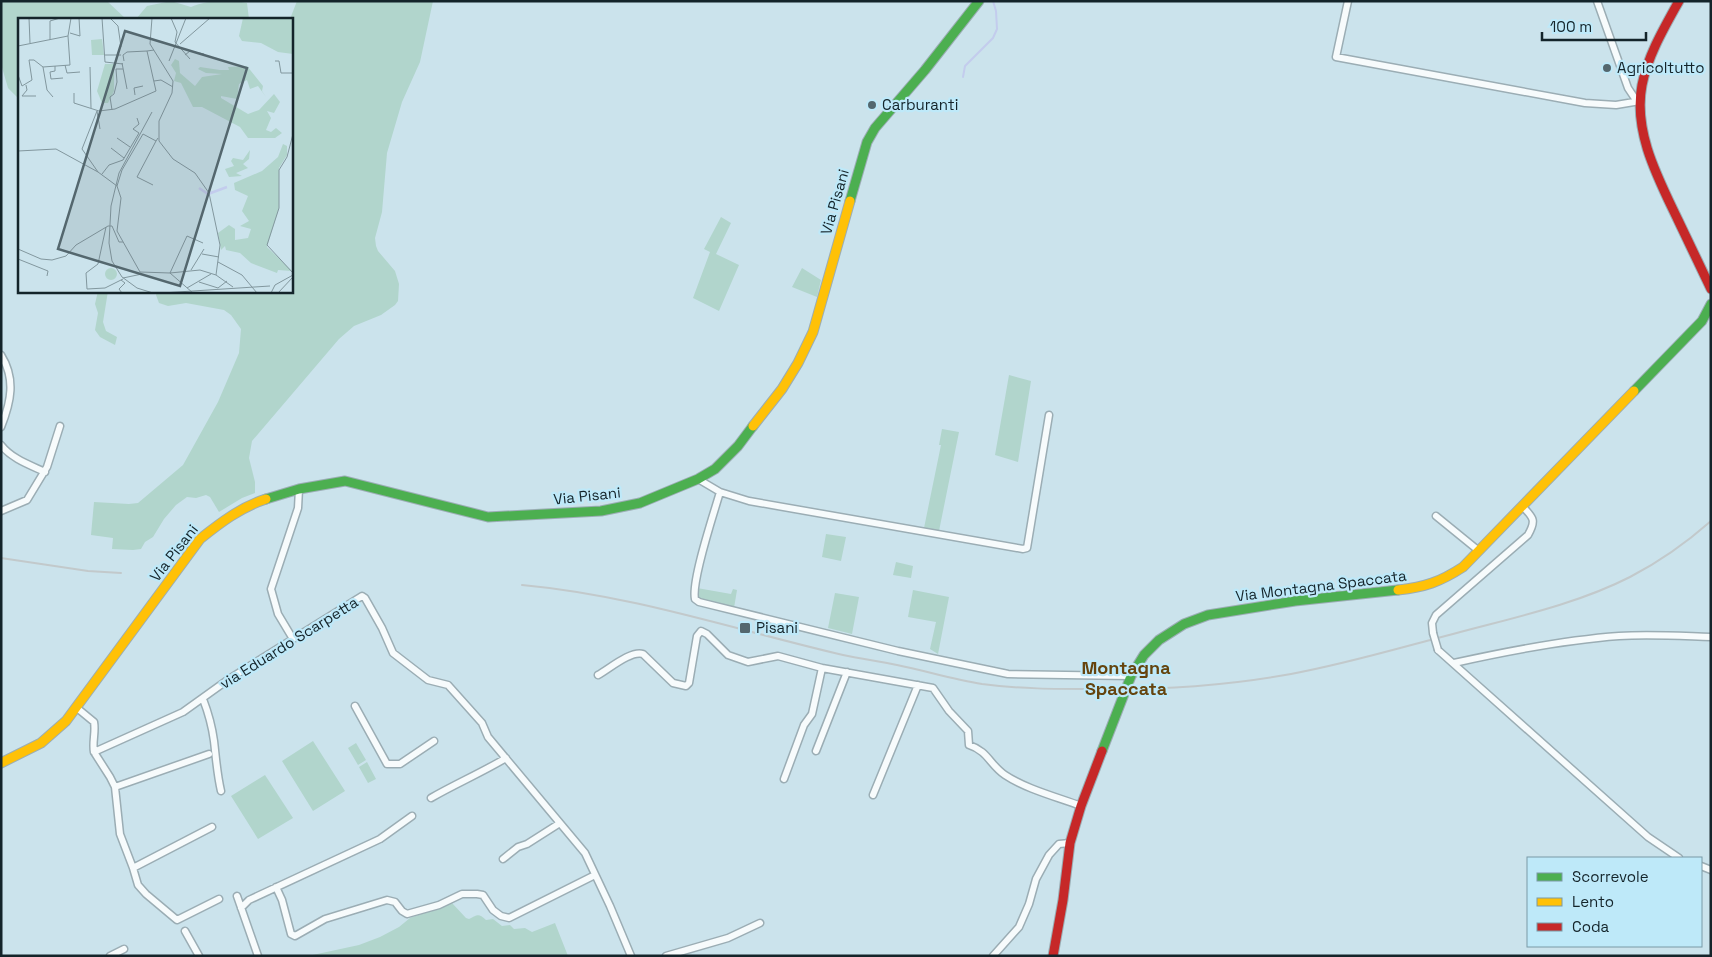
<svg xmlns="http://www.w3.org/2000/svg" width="1712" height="957" viewBox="0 0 1712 957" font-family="'Space Grotesk',sans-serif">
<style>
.green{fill:#b1d5cc}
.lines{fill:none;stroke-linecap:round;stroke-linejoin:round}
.stream{stroke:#c3cced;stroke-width:2}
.street-casing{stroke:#9badb4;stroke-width:9}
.fast-casing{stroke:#9badb4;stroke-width:11}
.slow-casing{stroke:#9badb4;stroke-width:11}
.jam-casing{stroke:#9badb4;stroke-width:11}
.street{stroke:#f7fbfc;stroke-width:6}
.fast{stroke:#4caf50;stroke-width:9}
.slow{stroke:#ffc107;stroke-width:9}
.jam{stroke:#c62828;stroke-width:9}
.rail{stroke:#c2c9cb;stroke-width:2}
.street-bridge-casing{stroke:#9badb4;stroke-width:9;stroke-linecap:butt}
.street-bridge{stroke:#f7fbfc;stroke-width:6}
.poi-dot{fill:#54676e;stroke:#bee9f9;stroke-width:2}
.labels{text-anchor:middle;stroke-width:4.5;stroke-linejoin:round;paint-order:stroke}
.poi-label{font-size:15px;fill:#14242a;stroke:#bee9f9;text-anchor:start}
.street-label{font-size:15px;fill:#14242a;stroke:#bee9f9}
.quarter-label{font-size:18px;font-weight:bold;fill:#65440e;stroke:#bee9f9}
.inset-river{fill:none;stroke:#c3cced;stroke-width:2.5}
.inset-road{fill:none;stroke:#82979e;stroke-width:1}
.view{fill:#54676e;fill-opacity:0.15;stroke:#54676e;stroke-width:2.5}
.inset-edge{fill:none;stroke:#14242a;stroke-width:2.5}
</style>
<rect width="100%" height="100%" fill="#cbe3ec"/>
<path class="green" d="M1 1H107L126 19H19V99L8 88 1 64Z
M171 1 191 7C207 0 229 0 247 3L249 19H136L147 6Z
M297 1H433L420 62 402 102 387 153 382 212 375 238 376 246 378 251 395 271 399 284 398 301 395 305 381 315 354 326 339 339 252 441 249 458 255 482V493L242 498 219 512 210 497 206 495 196 498 187 497 176 505 164 519 153 537 145 542 141 549 133 550 112 549 113 538 91 535 94 502 129 504 138 503 183 465 218 402 239 353 241 329 231 315 224 310 186 303 168 306 159 303 156 295 157 291H291V19H290Z
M721 217 731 223 716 254 739 265 719 311 693 298 710 252 704 249Z
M802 268 821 280 817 297 792 287Z
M98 291H108L103 322 106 331 117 337 115 345 100 337 95 330 98 313 95 304Z
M1009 375 1031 381 1018 462 995 455Z
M942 429 959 432 939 531 924 528 941 445H939Z
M826 534 846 537 841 561 822 557Z
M896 562 913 566 911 578 893 575Z
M697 588 731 594 733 589 737 590 734 608 697 599Z
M913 590 949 597 938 654 930 649 936 622 908 617Z
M835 593 859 597 852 634 828 628Z
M313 741 345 791 313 811 282 761Z
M356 743 366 760 358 765 348 748Z
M367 762 376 779 368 783 359 767Z
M265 775 293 818 258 839 231 796Z
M452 903 466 918 469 919C478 915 478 913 486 920L493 919 502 926 510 925 514 929 525 928 532 932 555 923 568 956H308L359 945 380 937 399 927 410 918Z"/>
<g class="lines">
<path class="stream" d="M963 77 965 66 993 38 997 29 996 11 993 1"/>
<g class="street-casing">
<path id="street" d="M1348 1 1336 57 1585 103 1616 105 1640 101
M1597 1 1628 88 1634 97 1640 101
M1 355C16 379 11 402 1 427
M1 445C12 459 30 465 45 472
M698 479 720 492C714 513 691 581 695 599L699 602 898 651 1008 674 1131 676
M720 492 749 501 1023 549 1027 548 1049 415
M1 511 27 500 47 467 60 426
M1436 516 1479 551
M1433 633 1432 623 1436 615 1528 535C1536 521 1534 518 1523 507
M293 639 278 614 271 589 298 508 299 489
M1438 650 1648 837 1679 858
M1454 663C1508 651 1563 640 1619 636 1650 634 1680 636 1711 637
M598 675C609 669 631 650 643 654L673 683 686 686 689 683 697 636 701 631 707 634 728 655 748 662 778 656 822 668 933 688 949 711 968 731 969 745C988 751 990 765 1005 775 1026 789 1057 797 1081 806
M203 699C208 712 212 726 214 741 216 758 217 774 221 791
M355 706 387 764H400L434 741
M77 708 94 722C96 732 92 742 94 752L183 712 229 679 362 596 365 598 382 628 393 653 428 680 448 685 482 723 488 737 585 853 610 906 631 956
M816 751 847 672
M94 752 110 777 115 787 120 834 133 868 138 885 146 894 177 920 219 899
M784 779 804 725 812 714 822 668
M115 787 209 754
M873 795 918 685
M431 798C455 784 481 773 506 758
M503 859 518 847 527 844 560 823
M1701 866 1711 870
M133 868 212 827
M276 887 282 900 291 934 295 936 325 919 387 900 395 902 402 911 407 914 439 905 462 894H477L483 895 493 910 501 916 509 918 595 875
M237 896 258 956
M241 908 249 900 380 839 412 816
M185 931 199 956
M110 956 124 949
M666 956 728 938 760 923
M993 956 1019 927 1029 904 1036 879 1049 855 1059 844 1070 843"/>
</g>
<g class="fast-casing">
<path id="fast" d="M850 201 867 142 875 128 925 70 979 1
M1634 391 1702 321 1711 304
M266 499 299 489 345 481 488 517 601 511 640 503 698 479 715 469 738 446 753 426
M1102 751 1131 676 1144 655 1159 640 1184 624 1208 615 1295 601 1398 590"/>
</g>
<g class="slow-casing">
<path id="slow" d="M753 426 782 389 798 363 813 332 850 201
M1398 590C1425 587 1440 582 1463 567L1634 391
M1 763 41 743 66 721 200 539C220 523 241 507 266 499"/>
</g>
<g class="jam-casing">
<path id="jam" d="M1679 1C1664 28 1648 55 1642 85 1633 132 1658 178 1678 220 1689 243 1700 266 1711 289
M1053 956 1063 900 1070 843 1081 806 1102 751"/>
</g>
<use href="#street" class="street"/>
<use href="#fast" class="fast"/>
<use href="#slow" class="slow"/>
<use href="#jam" class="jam"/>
<path class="rail" d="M1 558 88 571 121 573
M522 585C632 595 736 630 843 655 861 659 879 661 897 665 926 671 953 679 982 684 1019 689 1056 689 1093 689 1159 690 1226 686 1291 674 1346 664 1399 648 1453 634 1512 618 1575 605 1630 577 1659 562 1686 543 1711 521"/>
<g class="street-bridge-casing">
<path id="street-bridge" d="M1433 633 1438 650"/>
</g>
<use href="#street-bridge" class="street-bridge"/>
</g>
<g class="poi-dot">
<circle cx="1607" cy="68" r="5"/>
<circle cx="872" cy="105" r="5"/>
<rect x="739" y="622" width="12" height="12" rx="2.5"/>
</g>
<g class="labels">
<g class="poi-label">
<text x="1617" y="73">Agricoltutto</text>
<text x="882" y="110">Carburanti</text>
<text x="756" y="633">Pisani</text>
</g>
<g class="street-label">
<text transform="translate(835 202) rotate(-74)" y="5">Via Pisani</text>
<text transform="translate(587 496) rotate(-6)" y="5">Via Pisani</text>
<text transform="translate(174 553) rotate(-52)" y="5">Via Pisani</text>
<text transform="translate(1321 586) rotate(-7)" y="5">Via Montagna Spaccata</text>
<text transform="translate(289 643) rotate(-32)" y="5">via Eduardo Scarpetta</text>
</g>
<g class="quarter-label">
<text x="1126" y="674">Montagna<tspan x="1126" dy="21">Spaccata</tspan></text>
</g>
</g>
<g transform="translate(18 18)">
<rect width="275" height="275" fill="#cbe3ec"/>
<path d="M225 0 275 1V36L260 34 243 25 224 23 221 18ZM84 21 86 37H74L73 22ZM157 41 161 43 162 55 177 68 184 59 204 56 188 55 180 51 182 49 202 52H211L210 49 229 48 245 68 244 73 248 79 240 68 232 71 229 62 221 66 219 81 203 78V80L230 96 241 92 256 76 262 84 256 95 249 93 253 100 248 112 253 114 258 110 264 115 257 120H230L222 109 184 89H175L163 65 156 63 158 55 153 47ZM87 46H96V73L90 85H84L79 73ZM265 126 269 128V137L261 150V190L249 229 274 253 260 252 259 255 233 245 222 235 208 232 207 228 203 232 200 215 211 207 217 211V222L230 220 233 211 222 208 231 203 224 193 230 178 217 172 216 165 244 153 260 139ZM232 132 231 141 225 146 230 150 218 155 224 158 211 159 207 151 216 148 213 143 215 140 225 142ZM87 256a6 6 0 1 1 12 0a6 6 0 1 1-12 0Z" fill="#b1d5cc"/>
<path class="inset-river" d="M181 170 190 176 209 169"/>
<path class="inset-road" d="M11 0 12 25M84 0 87 44 105 46M92 0 100 8 103 29M134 0 132 26 155 63 154 75 141 103V123L155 141 177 155 191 175 202 227 198 257M153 0 159 14 157 24 172 41M52 15 62 18 61 0M32 22V3L42 0M162 26 192 0M0 28 50 18 53 0M87 37H103M167 37 172 33 186 36M106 43 105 37 109 34 129 33M151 43 168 0M257 43H261L263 55H275M104 45 109 71M47 47 49 55 62 54M37 48V53L32 54 33 61 45 60M25 49 52 47 50 18M72 49 73 90M0 57 4 68 14 62 11 42H16L25 49 29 72 35 79M136 63 143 62 155 69M8 67 9 72 4 78H18M56 75V85L81 93 97 91 138 73 129 33 136 32M117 77 116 70 125 68M94 92 92 79 96 76 99 64 98 51H105M79 93 64 131 80 154M79 93 82 111M134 94 101 155 93 188 91 225 94 243 104 259 119 270 135 275M275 116 269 139 261 152V190L249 227 275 255M99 120 112 129M93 130 106 140M0 133 38 131 80 154 99 168 103 180 99 213 122 254 152 255 175 275M84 156 91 147 105 142 121 115 115 111 121 106 119 100M135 167 119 159 138 123M99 168 104 152 125 116 138 123 140 120M88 209 80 246 68 255 69 271 87 270 105 261M185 225 169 218 152 255 182 252 198 257 215 269M0 231 23 241 34 242 48 238 58 227 90 208H94L101 224H105M184 236 201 239M0 241 30 253 29 258M200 244 224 257 239 275M173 252 186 231M105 260 124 256M103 262 107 265 101 271 104 275M181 264 200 270 209 263M169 270 193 256M144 275 252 268M182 275H212M253 275 257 267 275 257M260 275 275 259"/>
<path class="view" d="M107 13 229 50 162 268 40 231Z"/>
<rect width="275" height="275" class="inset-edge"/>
</g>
<rect width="1712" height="957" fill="none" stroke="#14242a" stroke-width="5"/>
<rect x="1527" y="857" width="175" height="90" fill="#bee9f9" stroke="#7a9aa6"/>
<rect x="1537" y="873" width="25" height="8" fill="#4caf50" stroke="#7a9aa6"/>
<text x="1572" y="882" font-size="15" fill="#14242a">Scorrevole</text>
<rect x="1537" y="898" width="25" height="8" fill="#ffc107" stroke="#7a9aa6"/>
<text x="1572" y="907" font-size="15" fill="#14242a">Lento</text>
<rect x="1537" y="923" width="25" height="8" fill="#c62828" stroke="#7a9aa6"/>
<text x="1572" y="932" font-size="15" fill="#14242a">Coda</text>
<path d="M1542 32v8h104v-8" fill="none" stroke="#14242a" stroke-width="2.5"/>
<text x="1550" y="32" font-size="15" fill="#14242a" stroke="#bee9f9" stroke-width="4" paint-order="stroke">100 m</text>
</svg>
